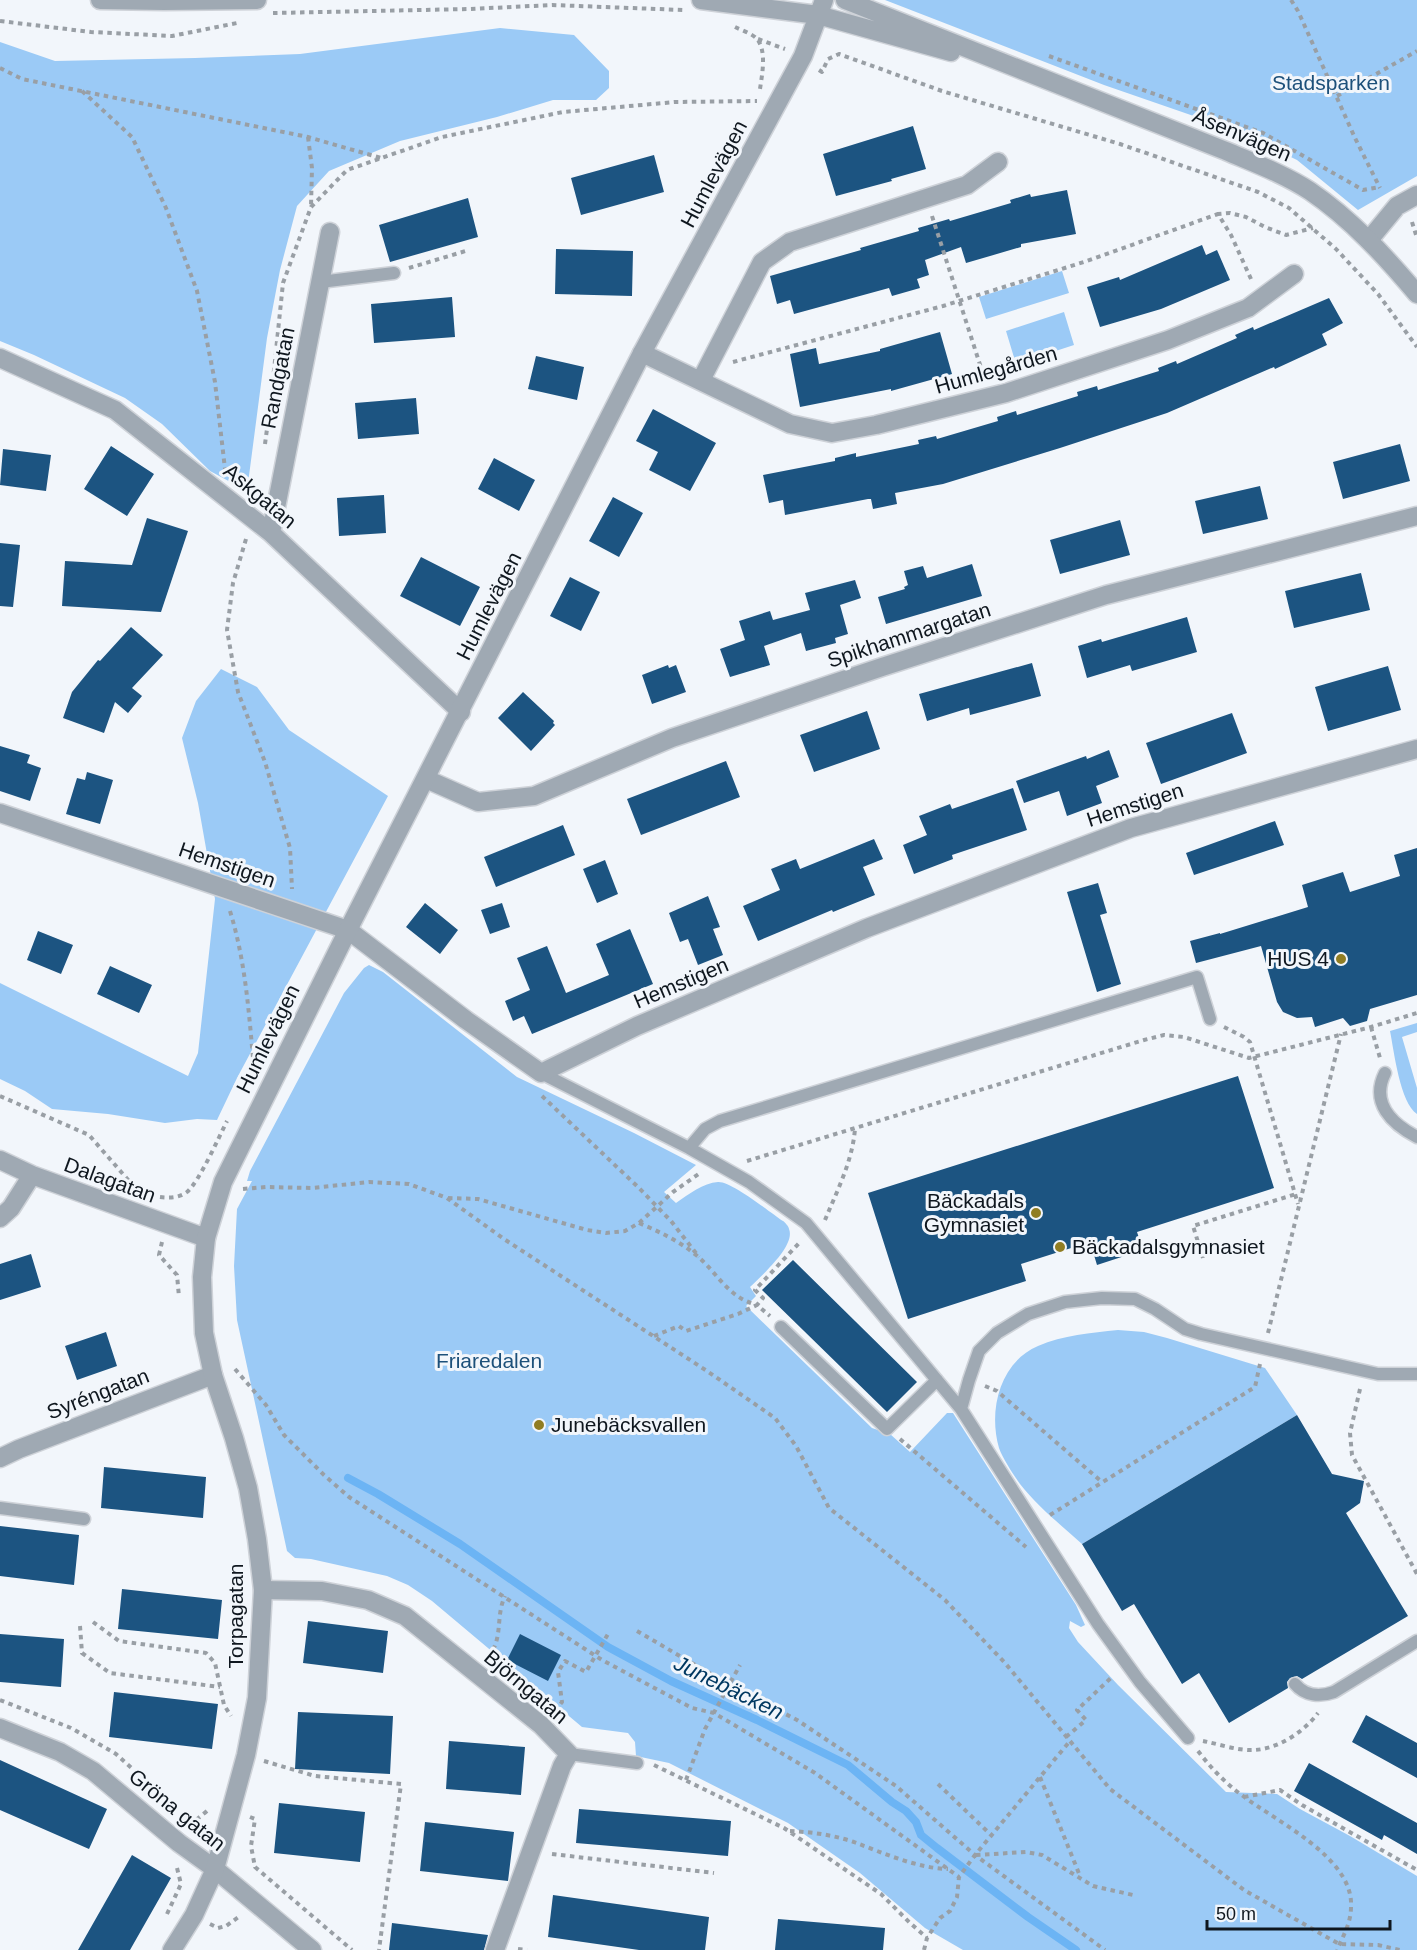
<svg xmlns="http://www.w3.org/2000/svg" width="1417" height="1950" viewBox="0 0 1417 1950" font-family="Arial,sans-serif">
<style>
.green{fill:#9bcaf6}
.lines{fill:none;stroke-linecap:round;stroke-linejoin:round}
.stream{stroke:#6cb4f4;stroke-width:8}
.building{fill:#1c5481}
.service-casing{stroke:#ced2d8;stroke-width:15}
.minor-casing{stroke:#ced2d8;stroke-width:21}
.tertiary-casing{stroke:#ced2d8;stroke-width:21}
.path{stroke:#999fa5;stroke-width:4;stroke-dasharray:4.5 4.5;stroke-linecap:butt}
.service{stroke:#9fa9b3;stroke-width:12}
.minor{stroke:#9fa9b3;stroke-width:18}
.tertiary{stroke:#9fa9b3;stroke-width:18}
.poi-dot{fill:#907d23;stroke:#f2f6fb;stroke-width:2}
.labels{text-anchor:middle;stroke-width:6;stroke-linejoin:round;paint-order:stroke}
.park-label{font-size:21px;fill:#1c507a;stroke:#f2f6fb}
.street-label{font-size:21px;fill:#0f171f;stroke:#f2f6fb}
.poi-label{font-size:21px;fill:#0f171f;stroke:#f2f6fb;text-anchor:end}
.water-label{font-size:22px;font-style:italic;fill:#003861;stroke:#f2f6fb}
</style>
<rect width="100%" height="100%" fill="#f2f6fb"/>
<path class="green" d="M885 0H1417V176L1358 210 1297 160 1237 131 1104 85Z
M500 28 574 35 609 71V88L596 100H553L497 117 400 141 329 171 297 206 280 270 267 338 247 491 210 471 162 424 125 398 34 355 0 341V42L55 61 195 58 300 54Z
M1062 271 1069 293 986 319 979 297Z
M1064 312 1074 345 1016 364 1006 331Z
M221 669 257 687 289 730 388 796 237 1078 217 1120 197 1119 165 1123 108 1114 52 1109 25 1091 0 1079V983L188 1076 198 1053 215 899 198 803 182 738 196 701Z
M369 965 383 972 517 1077 634 1133 696 1165 664 1192 676 1203C689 1194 703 1183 718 1182 731 1181 771 1213 783 1221 785 1222 789 1227 789 1229 796 1246 761 1276 750 1287L756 1296 746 1306 872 1428 890 1434 910 1452 947 1413H953L1076 1605 1085 1625 1081 1627 1070 1621 1069 1628 1078 1642 1118 1685 1226 1792 1277 1794 1300 1809 1350 1836 1417 1876V1950H963L925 1928 860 1873 788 1823 669 1763 636 1756 635 1742 628 1733 582 1727 432 1601 408 1585 387 1576 311 1559 295 1558 287 1551 237 1320 234 1266 237 1209 252 1181H247L250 1171 344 993 364 968Z
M1417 1023V1032L1402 1037 1417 1088V1114C1400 1103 1394 1051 1390 1031Z
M1118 1330 1144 1332 1167 1338 1265 1368 1297 1415 1082 1544C1061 1525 1038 1507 1020 1484 1013 1474 1003 1459 999 1448 988 1410 1000 1362 1038 1346 1063 1335 1091 1333 1118 1330Z"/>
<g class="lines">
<path class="stream" d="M348 1478 378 1494 460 1544 608 1647 671 1681 757 1720 848 1765 892 1802 906 1811 916 1822 921 1835 937 1848 1028 1917 1076 1950"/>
</g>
<path class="building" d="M913 126 926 169 891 179 892 181 836 196 823 154Z
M654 155 664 192 581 215 571 178Z
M1067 190 1076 234 1021 244V247L966 263 961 247 925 260 929 275 917 279 920 288 892 296 889 288 794 314 790 300 777 304 770 276 861 250 860 248 919 231 918 228 949 219 950 221 1011 203 1010 200 1030 194 1031 197Z
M468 198 478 237 390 262 379 225Z
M1202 245 1206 255 1217 250 1230 280 1161 309 1100 327 1087 287 1119 277 1120 280Z
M556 249 633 251 632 296 555 294Z
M452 297 455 337 374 343 371 304Z
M1329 298 1343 323 1322 334 1327 345 1275 369 1274 367 1167 413 1060 448 943 484 895 493 897 504 873 509 871 499H868L785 515 783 500 769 503 763 475 835 461V458L856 453V457L919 444 918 440 936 436 937 439 998 421 997 417 1016 411 1017 415 1078 396 1077 392 1097 386 1098 390 1159 371 1158 368 1176 361 1177 364 1237 338 1235 335 1253 327 1254 330Z
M940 332 952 374 891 391V389L800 407 790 354 816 348 819 364 880 351V349Z
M536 356 584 367 577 400 528 389Z
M416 398 419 434 358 439 355 403Z
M653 409 716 443 690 491 649 470 658 452 636 441Z
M1400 444 1410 481 1343 499 1333 462Z
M111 446 154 474 127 516 84 489Z
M3 449 51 455 46 491 0 485Z
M494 458 535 480 519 511 478 489Z
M1260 486 1268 519 1203 534 1195 501Z
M384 495 386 533 339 536 337 498Z
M613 497 643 513 619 557 589 541Z
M147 518 188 531 161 612 62 606 65 561 132 565Z
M1120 520 1130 555 1060 574 1050 540Z
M0 543 20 545 13 607 0 606Z
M421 557 480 587 460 626 400 596Z
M972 564 982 596 886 624 878 597 905 589 904 587 908 585 904 571 923 566 927 578Z
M1361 573 1370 610 1294 628 1285 591Z
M570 577 600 592 581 631 550 616Z
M855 580 861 598 840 605 848 634 835 638 836 643 806 651 801 633 764 646 770 665 730 677 720 649 745 640 739 621 770 611 773 620 810 610 805 593Z
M1187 617 1197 652 1132 671 1130 665 1087 678 1078 646 1101 639 1102 642Z
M131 627 163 655 132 688 142 696 128 713 115 702 104 733 63 718 72 692 98 660 100 661Z
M1032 663 1041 696 970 715 969 708 927 721 919 694Z
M668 665 669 668 676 665 686 692 652 704 642 675Z
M1388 666 1401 710 1328 731 1315 687Z
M523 692 554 721 553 723 555 725 531 751 498 718Z
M867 711 880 749 814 772 800 735Z
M1232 713 1247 753 1161 784 1146 743Z
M0 746 30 755 27 763 41 768 30 801 0 791Z
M1109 750 1119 777 1096 786 1102 803 1067 816 1059 791 1024 803 1016 781 1086 756 1087 759Z
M726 761 740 797 641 835 627 799Z
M87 772 113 780 100 824 66 814 77 778 85 780Z
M1013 788 1027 830 952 855 953 859 914 874 903 845 927 835 919 816 950 804 952 809Z
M1275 821 1284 845 1194 875 1186 853Z
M563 825 575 855 496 887 484 857Z
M874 839 883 859 863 867 875 895 833 912 832 910 758 941 743 906 780 890 771 869 796 859 800 869Z
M1417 848V995L1370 1009 1367 1021 1350 1026 1343 1018 1315 1027 1312 1017 1297 1018 1283 1012 1277 1002 1261 946 1196 963 1190 941 1220 933V934L1308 907 1302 885 1343 872 1350 892 1400 876 1394 855Z
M605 860 618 894 597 903 583 869Z
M1098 883 1107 913 1100 915 1121 984 1097 992 1067 892Z
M708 896 720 927 713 929 723 955 698 965 688 939 680 942 669 913Z
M425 903 458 930 440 954 406 927Z
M502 903 510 927 490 934 481 910Z
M630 929 653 984 532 1034 524 1016 513 1021 505 1001 530 990 517 958 547 946 566 993 609 975 596 944Z
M38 931 73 945 61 974 27 960Z
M110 966 152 985 139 1013 97 994Z
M1238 1076 1274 1188 1137 1232 1143 1250 1097 1265 1090 1242 1021 1264 1026 1281 908 1319 868 1193Z
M31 1254 41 1287 0 1300V1264Z
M793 1260 917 1382 887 1412 762 1290Z
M106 1332 117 1366 77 1380 65 1346Z
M1297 1415 1332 1474 1364 1481 1360 1503 1346 1513 1408 1616 1302 1679 1297 1676 1290 1678 1287 1682 1288 1688 1229 1723 1199 1673 1182 1684 1134 1604 1122 1611 1082 1544Z
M104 1467 206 1477 203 1518 101 1508Z
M0 1526 79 1535 74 1585 0 1576Z
M122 1589 222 1600 218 1639 118 1629Z
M308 1621 388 1631 383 1673 303 1663Z
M0 1634 64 1639 61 1687 0 1682Z
M520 1634 561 1655 548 1681 507 1660Z
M114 1692 218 1704 212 1749 109 1737Z
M298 1712 393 1716 390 1774 295 1769Z
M1366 1715 1417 1743V1778L1352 1742Z
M449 1741 525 1747 521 1795 446 1789Z
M0 1760 107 1809 89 1849 0 1810Z
M1309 1763 1417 1823V1854L1384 1835 1382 1840 1294 1791Z
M279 1803 365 1812 360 1862 274 1853Z
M579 1809 731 1821 728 1856 576 1843Z
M425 1822 514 1832 508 1881 420 1871Z
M132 1855 171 1878 130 1950H78Z
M553 1895 709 1917 705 1950H639L548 1937Z
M778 1919 885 1928 883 1950H775Z
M392 1923 488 1935 484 1950H389Z"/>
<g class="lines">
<g class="service-casing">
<path id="service" d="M320 282 394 273
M541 1073 689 1148 749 1182 806 1223 961 1409 1098 1624 1140 1682 1188 1738
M1385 1073C1370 1103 1392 1124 1417 1137
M689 1148 705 1129 720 1121 1197 977 1210 1019
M781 1327 887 1429 937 1380
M961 1409 969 1380 979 1351 997 1333 1028 1314 1065 1302 1102 1298 1135 1299 1155 1309 1185 1329 1201 1334 1378 1374H1417
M0 1508 84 1519
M1295 1684C1305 1696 1320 1697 1334 1692L1417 1641
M569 1754 637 1763"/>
</g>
<g class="minor-casing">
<path id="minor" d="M1369 240 1397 206 1417 195
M642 353 790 424 832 433 876 425 1006 393 1168 340 1248 308 1294 274
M0 358 115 410 271 533 461 712
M701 380 762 262 790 242 967 185 998 162
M271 533 330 232
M426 779 478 802 534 796 672 738 882 667 1106 595 1417 516
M0 813 348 930 466 1020 541 1073 637 1026 867 928 1131 828 1417 749
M0 1160 32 1175 206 1238
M0 1218 11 1208 32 1175
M0 1458 19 1449 213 1375
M263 1590 322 1591 368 1600 405 1616 541 1725 569 1754 562 1766 495 1950
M0 1728 60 1752 93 1771 179 1843 215 1869 312 1950"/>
</g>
<g class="tertiary-casing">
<path id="tertiary" d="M100 0 164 1 257 0
M701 0 818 15 951 52
M845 0 1226 151C1254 163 1284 174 1310 191 1351 219 1385 256 1417 294
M172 1950 194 1915 215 1869 246 1755 257 1698 263 1590 257 1539 248 1488 234 1438 213 1375 204 1333 202 1277 206 1238 223 1182 348 930 642 353 803 56 824 0"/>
</g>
<path class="path" d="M1291 0 1298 11 1355 138 1380 188
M273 13 470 9 552 5 683 10
M0 21 91 32 172 36 237 23
M735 27C741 30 753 34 757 39 767 51 762 75 760 89
M758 39 785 49
M1049 56 1263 133 1363 190 1380 187
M0 68 22 79 308 137 381 158
M819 70 822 72 828 59 839 54 942 91 1120 144 1258 192 1289 208 1336 249 1378 294 1417 347
M82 91 132 137 166 208 197 291 215 382 225 469
M1337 96 1417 51
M308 137 312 168 311 206
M932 216 984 377
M1412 222 1417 238
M409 268 469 250
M1251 279 1231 235 1218 214 1230 213 1246 217 1265 227 1286 235 1313 228
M733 362 943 306 1087 261 1218 214
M265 444 271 399 283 283 311 207 347 170 442 137 563 112 675 102 757 101
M246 539 233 583 227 630 238 692 265 762 290 848 292 889
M230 911C246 963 249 1015 254 1069
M1224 1027 1244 1037 1250 1042 1298 1204
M1371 1027 1380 1058
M0 1096 89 1135 136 1189
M542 1096 638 1187 671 1221 699 1257
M747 1161 1144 1040 1164 1035 1184 1037 1249 1058 1371 1027 1417 1013
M243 1189 266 1187 312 1188 369 1182 409 1184 447 1198 504 1239 707 1371 775 1418 796 1446 829 1508 945 1600 1005 1663 1110 1789 1244 1890 1339 1944 1378 1945 1400 1950
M160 1197C169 1198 179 1198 187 1192 199 1182 219 1137 227 1121
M448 1198 478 1199 587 1230 606 1233 625 1231 639 1223 673 1192 700 1173
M825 1220C837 1191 853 1160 855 1128
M639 1223C660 1232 679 1241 696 1255 718 1273 727 1297 757 1305L763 1298 755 1290 800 1242
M162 1242 159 1255 177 1275 179 1297
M1203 1258 1193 1226 1296 1194
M1268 1333 1341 1034
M654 1336 679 1326 686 1331 738 1314 757 1305 770 1316
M235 1369 266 1405 284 1435 324 1475 349 1497 602 1660 692 1708 714 1713 815 1773 959 1877
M985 1386 997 1391 1102 1482
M1360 1389 1350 1433 1352 1455 1417 1574
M900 1439 1026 1547
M1050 1515 1255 1387 1260 1364
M93 1622 119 1641 206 1653 215 1663 224 1705 231 1716
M80 1626 82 1653 110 1673 220 1687
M637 1631 728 1684 797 1720 896 1786 975 1855 1105 1950
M488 1657C504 1638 495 1617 505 1596
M0 1700 71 1728 116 1754 189 1820
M555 1711 562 1702 558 1672 565 1661 586 1672 608 1634
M1066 1737 1086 1720 1077 1710 1113 1676
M1203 1741C1219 1744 1238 1751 1254 1750 1278 1749 1304 1732 1318 1713
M1198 1751C1211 1768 1225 1783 1243 1796 1277 1822 1354 1858 1351 1907 1351 1923 1343 1936 1337 1950
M264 1761 315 1776 401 1784 379 1950
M654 1765 784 1828 881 1894 910 1923 927 1938
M1040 1777 1080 1876
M686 1780 705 1729 740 1665
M938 1784 991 1835
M1244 1797 1280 1790 1302 1805 1417 1870
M250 1817 255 1819 251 1846 255 1867 352 1950
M190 1826C192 1822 203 1815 208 1810
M790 1831C812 1832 833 1835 854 1842 883 1853 916 1868 948 1869
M552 1854 714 1873
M976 1855 1026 1852 1042 1855 1093 1886 1133 1895
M167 1914 181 1884 177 1868
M210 1924 218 1928 226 1926 240 1916
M518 1949 527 1950
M924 1950 927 1938 940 1918 950 1911 957 1897 959 1877 975 1855 1070 1741"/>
<use href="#service" class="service"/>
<use href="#minor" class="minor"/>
<use href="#tertiary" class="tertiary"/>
</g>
<g class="poi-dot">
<circle cx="1341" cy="959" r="6"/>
<circle cx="1036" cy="1213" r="6"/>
<circle cx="1060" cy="1247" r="6"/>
<circle cx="539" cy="1425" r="6"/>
</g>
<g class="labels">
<g class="park-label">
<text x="1331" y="90">Stadsparken</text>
<text x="489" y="1368">Friaredalen</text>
</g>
<g class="street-label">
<text transform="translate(1242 135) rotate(23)" y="7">Åsenvägen</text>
<text transform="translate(714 174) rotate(-62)" y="7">Humlevägen</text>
<text transform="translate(996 370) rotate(-16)" y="7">Humlegården</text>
<text transform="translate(278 378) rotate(-79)" y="7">Randgatan</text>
<text transform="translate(260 496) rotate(40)" y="7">Askgatan</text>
<text transform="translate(489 606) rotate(-63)" y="7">Humlevägen</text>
<text transform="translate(909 635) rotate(-18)" y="7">Spikhammargatan</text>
<text transform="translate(1135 805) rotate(-18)" y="7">Hemstigen</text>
<text transform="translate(227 865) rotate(19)" y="7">Hemstigen</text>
<text transform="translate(681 983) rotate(-23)" y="7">Hemstigen</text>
<text transform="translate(268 1039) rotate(-64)" y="7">Humlevägen</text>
<text transform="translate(110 1180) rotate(20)" y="7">Dalagatan</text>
<text transform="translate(98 1394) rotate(-21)" y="7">Syréngatan</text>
<text transform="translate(236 1616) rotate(-90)" y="7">Torpagatan</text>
<text transform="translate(526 1687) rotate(40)" y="7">Björngatan</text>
<text transform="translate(177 1810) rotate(39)" y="7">Gröna gatan</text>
</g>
<g class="poi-label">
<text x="1329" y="966">HUS 4</text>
<text x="1024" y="1208">Bäckadals<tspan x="1024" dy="24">Gymnasiet</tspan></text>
<text x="1072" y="1254" text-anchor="start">Bäckadalsgymnasiet</text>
<text x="551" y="1432" text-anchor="start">Junebäcksvallen</text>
</g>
<g class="water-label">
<text transform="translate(729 1687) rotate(26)" y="8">Junebäcken</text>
</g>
</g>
<path d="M1207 1920v9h183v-9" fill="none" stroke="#0f171f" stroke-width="3"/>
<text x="1216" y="1920" font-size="18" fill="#0f171f" stroke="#f2f6fb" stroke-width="4.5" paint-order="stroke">50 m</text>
</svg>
